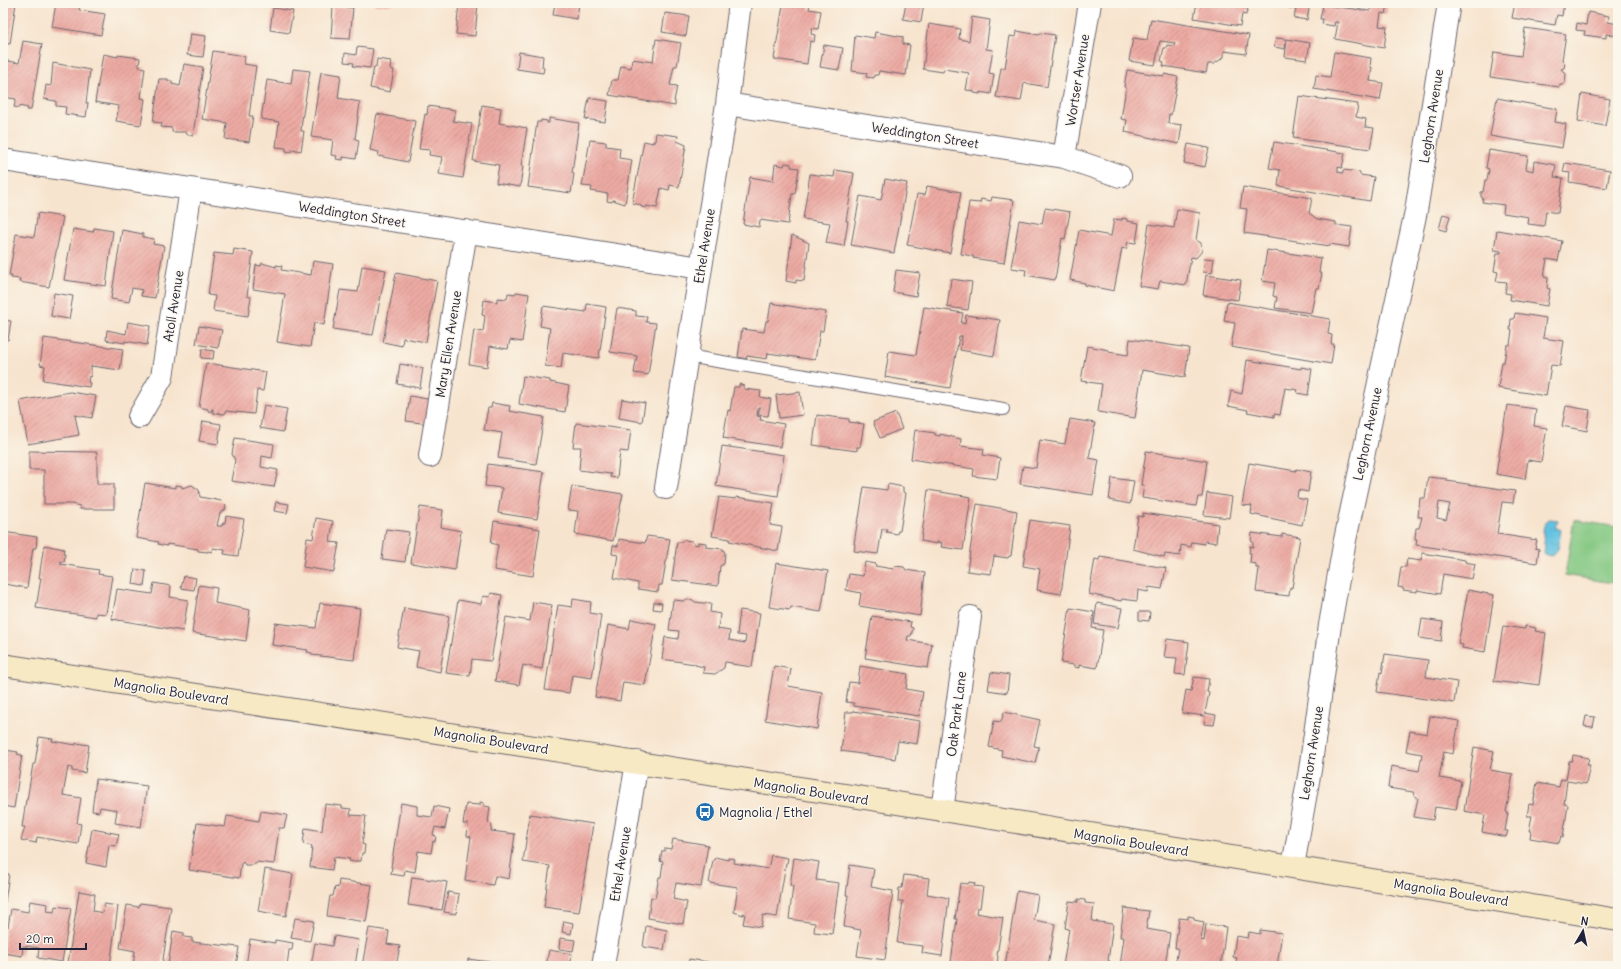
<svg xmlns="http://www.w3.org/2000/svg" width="1621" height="969" viewBox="0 0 1621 969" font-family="Delius,sans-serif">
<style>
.grass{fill:#83c781;stroke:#52745e}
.water{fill:url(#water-ripples);stroke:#43728e}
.building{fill:url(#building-hatch);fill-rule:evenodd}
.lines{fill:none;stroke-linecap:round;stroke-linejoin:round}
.lane-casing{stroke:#6d666e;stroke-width:14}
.street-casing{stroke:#6d666e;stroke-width:24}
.secondary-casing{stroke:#6d666e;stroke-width:24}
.lane{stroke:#fff;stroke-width:12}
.street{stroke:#fff;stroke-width:22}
.secondary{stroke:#f7e9c3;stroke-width:22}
.labels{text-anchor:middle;stroke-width:3;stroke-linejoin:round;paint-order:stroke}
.street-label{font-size:13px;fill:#22223b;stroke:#fbf7ec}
.poi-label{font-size:13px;fill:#22223b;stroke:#fbf7ec;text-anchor:start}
</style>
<defs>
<pattern id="water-ripples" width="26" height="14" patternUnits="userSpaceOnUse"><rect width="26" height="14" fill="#64c2e2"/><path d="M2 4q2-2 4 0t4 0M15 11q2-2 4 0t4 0" fill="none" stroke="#56a6c3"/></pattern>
<pattern id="building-hatch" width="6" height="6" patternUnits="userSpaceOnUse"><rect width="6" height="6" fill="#ecaaa3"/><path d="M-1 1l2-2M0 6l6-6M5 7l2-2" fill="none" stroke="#ca928d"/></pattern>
</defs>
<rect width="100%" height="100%" fill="#fbf7ec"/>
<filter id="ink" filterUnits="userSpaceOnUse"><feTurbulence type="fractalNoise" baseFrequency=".025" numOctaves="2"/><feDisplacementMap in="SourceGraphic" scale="8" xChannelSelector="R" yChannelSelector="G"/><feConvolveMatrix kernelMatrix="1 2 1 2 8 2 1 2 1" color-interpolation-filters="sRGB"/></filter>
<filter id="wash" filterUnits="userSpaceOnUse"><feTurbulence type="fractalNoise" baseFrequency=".012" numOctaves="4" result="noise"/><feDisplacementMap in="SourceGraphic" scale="16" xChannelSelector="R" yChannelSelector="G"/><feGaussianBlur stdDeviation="0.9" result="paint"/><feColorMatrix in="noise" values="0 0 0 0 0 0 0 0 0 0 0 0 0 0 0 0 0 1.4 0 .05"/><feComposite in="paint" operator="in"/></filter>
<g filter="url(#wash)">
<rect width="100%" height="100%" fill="#f7e4ce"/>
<path class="grass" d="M1574 520 1618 527V584L1565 575Z"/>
<path class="water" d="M1549 519 1558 520 1555 527 1561 530 1558 549 1552 556 1544 554 1545 545 1544 544C1543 536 1541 525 1549 519Z"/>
<g id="blocks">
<path class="building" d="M3 3H16L10 44 3 43Z
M56 3 80 5 79 10 105 14 101 35 52 27Z
M254 3H268V6Z
M375 3H394V5H375Z
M459 3H478L475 36 456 34Z
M555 3H579L577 19 553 15Z
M795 3H810L809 9 821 11 818 29 812 28 811 34 815 35 814 42 810 41 807 64 774 59 783 5 794 7Z
M906 3H924L921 22 903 19Z
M1162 3H1182L1181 7Z
M1197 3H1249L1246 15 1242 14 1240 26 1194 18Z
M1289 3H1310L1307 20 1294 18 1296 9 1289 8Z
M1372 3 1388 5 1386 14 1381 13 1379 26 1387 27 1384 48 1335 39 1338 22H1335L1334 26 1322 24 1323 19H1320L1323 5 1370 11Z
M1515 3H1564L1562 16 1557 15 1555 25 1512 18Z
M333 6 353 8 350 39 331 38Z
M273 8 293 11 289 33 270 30Z
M1588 12 1609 16 1608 22 1618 24V36L1606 34V38L1584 35 1585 31 1576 30 1577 23 1586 25Z
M665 13 689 16 686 36 662 32Z
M972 17 990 20 986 49 993 50 989 73 994 74 991 94 980 92V94L974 93V91L966 90 969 73 944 69 943 72 923 69 929 24 960 29 959 39 969 41Z
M1151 19 1249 35 1246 54 1224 51V57L1214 64H1208L1206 73 1163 66 1164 62 1161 61 1164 48H1166L1167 45 1174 46 1175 43 1160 41 1155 65 1129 61 1133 38 1147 40Z
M1525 28 1566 34 1562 60 1565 63 1564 68 1561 69 1566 74 1565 83 1562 85H1560L1559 87 1490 77 1494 52 1521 56Z
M1017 31 1039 35 1040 33 1055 35 1047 87 1024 83 1021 101 996 97 1001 68H1005L1010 36 1016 37Z
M875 32 903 37V44L910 45 906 75 879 71 878 75H874V78L866 77 867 73 852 71 855 35 874 38Z
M190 34 206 36 203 57 187 55Z
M1276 38 1286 39 1285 49 1274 47Z
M656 39 681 43 677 66H674L670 85 677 86 674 101H675V106L609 95 612 80H618L621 66 631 68 632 59 653 62Z
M1287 39 1310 43 1307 60 1285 57Z
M23 41 42 44 31 110H27L28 108 19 106V108L14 107 16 99 3 97V60L19 63Z
M824 45 843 48 839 70 820 67Z
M357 47 373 49 370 68 353 66 354 63 344 62 345 53 356 55Z
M213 51 245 56 244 64 256 66 249 116H253L249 142 225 139 227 123 202 119Z
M519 52 543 56 542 67 544 68 543 73 517 69Z
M1334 52 1371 58 1370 67H1372L1370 81 1383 83 1380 100 1314 89 1316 75 1330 77Z
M103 54 118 57V55L140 58 139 67 145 68 141 98 145 99 141 125 116 121 119 106 95 102Z
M377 59 391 61 390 69 394 70 390 92 370 88 374 67H376Z
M53 63 90 70 86 103H88L86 117 65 114 66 107 56 106V101L44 99 46 85 51 86Z
M184 64 203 67 193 135 186 134V132H172V128L161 127 162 123 153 122 159 79H168V81H172V84L180 86Z
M293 69 310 71 302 120 301 131H304L301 151 292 149 291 152 286 151V148L276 147 279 122 261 119 267 80 291 84Z
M1127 70 1164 76V74L1178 77 1171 115 1169 114 1168 123 1182 125 1179 144 1125 132 1127 120 1121 119 1126 87H1124Z
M321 72 341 75 338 98 360 102 355 139 359 140 356 159 343 157V160L336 159 337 156 331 155 333 140 311 137Z
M1582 94 1610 99 1605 126 1578 121Z
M1299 96 1358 104 1356 117 1366 119 1365 127 1374 128 1370 149 1293 138Z
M589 98 608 101 605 122 585 119Z
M1497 98 1557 109 1555 122 1566 124 1562 148 1490 136Z
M482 105 501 108 499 123 527 128 521 166H523L520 187 496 183 499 165 473 161Z
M428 106 455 110 453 121 472 124 463 178 439 174 442 157 429 155 430 150 419 149 425 114 427 115Z
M377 114 415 121 408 162 378 156 379 152 370 150Z
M549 118 579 123 572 173 574 174 571 193 528 187 537 122H541V120L547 121V123H549Z
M1617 121H1618V133H1615L1616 129 1615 128Z
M656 133 678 136 677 141 686 145 679 187 670 185 669 190 661 188 657 208 646 206V208L641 207V205L632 203 644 141 653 143V141H655Z
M590 140 606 142V146L620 148 619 158 632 160 625 204 613 200 612 202 607 201 608 194 591 191 592 187 582 186Z
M1274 142 1345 153 1342 168 1338 167V172L1343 173V170L1360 172V175L1374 177 1370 201 1278 186 1280 170 1269 168Z
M1188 144 1209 148 1205 167 1184 163Z
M1489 150 1528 156 1526 169 1533 171 1534 161 1556 165 1554 177 1563 178 1558 213 1546 211 1544 226 1528 224 1529 217 1503 213 1504 205 1482 202 1483 198 1481 197V192H1483L1485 180H1487L1489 169 1486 168Z
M785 163 791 164V167L799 168 795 194H792L788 224 760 220 759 227 743 224 750 177 773 181 775 164 784 166Z
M1565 163 1610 170 1607 188 1569 182 1570 173 1563 172Z
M835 170 854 173 846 221H848L844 246 826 243 830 223 803 219 810 174 834 177Z
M885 179 907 183 894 253 851 245 860 196 881 200Z
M927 186 961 192 950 253 907 245 917 194 925 195Z
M1243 187 1312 198 1309 213 1317 219 1336 222V225L1352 227 1349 247 1330 244V246L1244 233 1247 209 1240 208Z
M992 197 1014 200 1004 263 973 258V256L961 254 969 202 980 203 981 199 991 201Z
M1045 208 1070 212 1065 239 1062 238 1055 280 1025 275 1026 270 1011 268 1019 220 1042 224Z
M1177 209 1200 213 1196 240 1201 243 1202 251 1196 258 1191 257 1186 285 1160 281 1158 289 1139 286 1149 224 1174 228Z
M38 213 63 217 49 287 19 282 20 279 11 278 12 276H9L16 234 34 237Z
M1443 214 1450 216 1446 231 1439 229Z
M1122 218 1127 219V221L1139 223 1136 243 1128 242 1126 249 1122 248 1114 291 1085 285V283L1070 280 1079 230 1111 236 1114 219 1122 220Z
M94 228 113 231 106 286 64 280 73 229 93 232Z
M122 230 143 234V237L154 239 153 244 164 246 155 298 141 296 142 290 132 288 129 302 111 299Z
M1497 230 1562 241 1558 261 1547 259 1544 277 1548 278 1547 288 1550 289 1547 306 1510 300 1511 294 1505 293 1507 282 1496 281 1498 272 1494 271 1497 253H1501V251L1494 250Z
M792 235 809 243 804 281 796 280V283L786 281Z
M234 249 253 252 247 296 251 297 248 316 213 311 215 296 208 295 214 253 233 255Z
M1267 250 1321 258 1319 273H1322L1319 288H1316L1311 313 1275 308 1277 297 1273 296 1275 283 1262 281Z
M1205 258 1214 259 1212 273 1203 272Z
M313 261 333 264 324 325 314 323 310 347 277 342 285 294 253 289 256 265 261 266 262 263 276 267V265L282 266 281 270 311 275Z
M362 266 386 270 373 335 333 329 340 290 358 292Z
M896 270 920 273 916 296 893 292Z
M396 273 437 281 426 342 403 338 402 346 383 342Z
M1206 275 1241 280 1238 300 1203 295Z
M951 279 972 282 968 310 947 307Z
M516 292 529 294 522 342 510 340 508 349 490 346 487 367 469 364 474 330 483 332 485 316 482 315 484 300 497 302V298L507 299 508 293 515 294Z
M54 293 73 296 69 319 51 316Z
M1227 302 1330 319 1328 334 1332 335 1331 344H1334L1331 364 1231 347 1235 323 1224 321Z
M771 303 826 312 823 331H820L815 360 768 353 767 359 747 356 746 359 738 357 742 329 764 332 766 321H768Z
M587 304 606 307 599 358 563 353 561 368 545 366 550 328 540 326 543 306 586 312Z
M924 307 963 313 961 323 965 324 966 315 1000 320 994 356 960 350 962 336H959L950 388 885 377 889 351 916 355Z
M617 308 636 311V316L647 317 646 322 656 323 648 375 634 373 637 356 610 352Z
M1515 313 1546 318 1543 338 1564 341 1560 366 1551 365 1546 396 1498 388 1502 362H1504L1507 345H1510L1512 330H1510L1511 319H1514Z
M3 320 11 321 8 340 3 339Z
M128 322 150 326 147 345 125 341V343L106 340 107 330 126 334Z
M199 326 222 330 218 348 196 344Z
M44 338 123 349 120 370 91 366V377L89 376 88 382 90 383 89 387 43 380 45 366 40 365Z
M1130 339 1189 348 1185 377 1142 370 1135 418 1098 412 1102 384 1081 381 1087 346 1109 350V352L1128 355Z
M202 349 214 351 213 359 201 358Z
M1247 360 1301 369V367L1312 369 1308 395 1297 393 1298 390 1285 388 1280 415 1274 414V417L1247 412 1248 410 1228 406 1231 391 1242 394Z
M206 363 266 372 263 391 257 390 254 414 226 411 225 414 213 413V409H212L211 412 208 411V409L199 407Z
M400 364 423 368 420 388 397 384Z
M523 376 550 380V382L569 386 565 412 519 404Z
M739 384 744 386V389L761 391 760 397 771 399 768 416 758 415 760 407H758L757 416 761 417 760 420 784 424 780 447 723 438 728 410 730 411 734 387H739Z
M70 392 96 396 92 418 75 415 79 435 28 444 20 401Z
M800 392 803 415 779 418 776 395Z
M410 396 433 400 429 424 406 421Z
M622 399 645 403 642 422 619 418Z
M492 403 510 406 509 411 544 417 536 464 498 458 502 433 484 430 488 408H491Z
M264 405 287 409 283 432 260 428Z
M1507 405 1536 409 1534 426 1547 428 1541 462 1528 460 1525 479 1496 474Z
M1566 406 1590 410 1587 431 1562 426Z
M896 413 902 429 880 438 873 422Z
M817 415 849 419V422L864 424 860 447H857V451L813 445Z
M1070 419 1095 423 1089 458 1099 460 1093 495 1020 484 1023 466 1036 468 1040 440 1065 444Z
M203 421 221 424 218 444 199 441Z
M576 423 631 430 628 452 620 451 617 478 610 477 611 474 579 470 581 447H573Z
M915 430 935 433V435L940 436V434L961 439 960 446 984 449 983 455 1000 458 997 479 973 476 974 469 911 459Z
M235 438 274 444 272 458 262 456 261 467 278 470 274 487 231 481 235 460 232 454Z
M722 446 784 455 778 496 716 486Z
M29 451 97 452V484H114V509H80V506L72 504H44V470H29Z
M1146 451 1207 461 1202 497H1198L1196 506 1142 498 1144 485H1141Z
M1249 463 1296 471V469L1311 472 1308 492 1298 490 1297 498 1307 500 1302 525 1251 514 1252 506 1242 505Z
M488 464 544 472 537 519 498 513 502 488 485 486Z
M1428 477 1447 479V481L1515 491 1513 503 1502 502 1497 534 1537 540 1535 548 1539 549 1537 563 1416 545 1417 539H1415L1416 528H1419L1422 517H1418L1420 498H1425ZM1439 502 1450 504 1446 520 1437 518Z
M1112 478 1134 481 1130 504 1109 500Z
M145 483 175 488V485L182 486V488L192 485 199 490 200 497 222 501 226 505 225 510 220 513 217 526H222L223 523H225L226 516 244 519 238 556 224 554 225 550 213 548 212 552 208 551V552L198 551V549L167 544V546L158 544 159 542 136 538Z
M888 484 903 487V492L906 493 900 531H898L897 534 886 532 887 529H882L878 554 854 551 855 544H854L858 518H859L864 487 887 490Z
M572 486 623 494 613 541 575 534 578 511 568 510Z
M928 490 971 497 963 550 941 547 942 543 937 542V544L921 541Z
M1207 493 1232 497 1229 518 1204 515Z
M719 497 736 499V497L774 503 770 525 782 527 778 551 729 541 730 539 712 536Z
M276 502 289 504 287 513 274 511Z
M977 504 1017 511 1011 556H1009L1008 558 994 556 991 574 967 571Z
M420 507 443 510 441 527 461 531 455 570 411 563Z
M1143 513 1218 524 1216 543 1205 541V544L1192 542 1191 547 1181 545 1180 556 1165 554 1164 557 1133 549 1138 516 1143 517Z
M316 518 333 521 330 542 339 543 334 572 303 567 307 538 313 539Z
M1030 520 1070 526 1061 594 1037 590 1040 569 1023 566Z
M494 521 540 529 533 576 494 570 498 545 491 543Z
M386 529 409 532 405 562 382 559Z
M3 532 37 537 36 548H33L27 588 5 584 3 590Z
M1252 533 1282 537V534L1300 537 1292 588 1290 587 1289 596 1256 592 1259 568H1256V564L1250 563 1251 553H1249L1250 546 1253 547V542L1251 541Z
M647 536 670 539 662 585H659L658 592 638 589V583L614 578 618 555 612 554 613 545 618 546 619 539 645 543Z
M683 540 692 541 694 544 698 545V542L706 543V547L723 549 725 553 724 564 720 566 718 586 672 580 677 542H681Z
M44 545 64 549 63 554H65L64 562 61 561 60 564 99 570 98 574 112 576 106 614 96 613V617L36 608 41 578H39Z
M1422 553 1465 560V562L1475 564 1472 579 1443 574 1440 594 1417 590V592L1403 590V588L1398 587 1401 567H1406L1407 559 1421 561Z
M1100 557 1166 568 1162 589 1149 587 1148 592 1138 590 1137 601 1122 599 1121 601 1089 594 1095 559 1099 560Z
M865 562 876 564 875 566 893 569 894 566 904 567 906 570 925 573 920 616 859 606 861 593 846 590 849 574 863 576Z
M776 563 828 571 821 612 791 607 790 610 769 607Z
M135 569 146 571 144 586 133 584Z
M184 576 196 578 194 590 181 588Z
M154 583 171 586 170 597 188 600 183 631 112 619 117 589 152 594Z
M199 585 217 588 215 603 250 610 246 641 192 633Z
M1468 590 1494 595 1485 652 1462 648 1463 645 1458 644Z
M491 593 502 595 491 661 472 659 470 676 446 673 458 600 481 604 483 596 490 597Z
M573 599 591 602 590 613 601 615 592 678 572 675 569 693 545 690 558 605 572 607Z
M687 599 693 600 695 602 711 604 710 612 720 614 718 629 730 631 729 640 745 643 746 636 737 635 740 610 760 613 752 667 732 664V663L725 662 724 668 715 674 703 673 704 667 695 665V664L662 659 665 637 678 639 679 631 669 630 673 600 684 601Z
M533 602 552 605 542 669 523 665 519 685 495 681 506 617 530 621Z
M654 602 662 603 661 610 653 609Z
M320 603 360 608 354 660 312 655V653L307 652 308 650 272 645 275 623 316 628Z
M1097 603 1122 608 1118 628 1094 624Z
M404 608 449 616 440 672 416 667 419 651 397 647Z
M1070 608 1094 612 1092 628 1103 630 1097 668 1079 665V668L1074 667V665L1061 663Z
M1139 612H1150L1149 621 1139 620Z
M872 616 911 622 910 627 913 628 911 636H908L907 640 932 644 928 668 865 658Z
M631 619 656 624 645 685 623 682 620 701 595 697 608 625 629 629Z
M1422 619 1443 622 1441 641 1419 638Z
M1503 626 1525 629V626L1536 628 1535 631 1546 633 1539 685 1518 682V684L1494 681Z
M1167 639 1189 642 1185 675 1175 674 1177 658 1164 657Z
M1385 654 1428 660 1426 677 1457 682 1454 703 1377 692 1380 672 1382 673Z
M774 666 791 669 788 686 822 692 817 729 765 720Z
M860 666 908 674 906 689 923 692 919 716 854 706V703L846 702 849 682 858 683Z
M991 672 1009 675 1007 693 988 690Z
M1194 677 1209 679 1207 692 1209 693 1205 713 1216 715 1214 725 1204 724 1205 716 1182 713 1186 690 1191 691Z
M853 711 920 721 917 744 898 741 895 759 841 751 846 712H853Z
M1004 712 1040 720 1034 746 1039 747 1035 763 1001 756 1002 750 989 747 994 721 1001 722Z
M1430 716 1459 721 1453 754 1444 752 1439 778 1461 781 1456 810 1435 807 1433 820 1414 817 1418 798 1414 795 1413 792 1388 788 1391 766 1419 771 1422 754 1406 751 1410 731 1427 734Z
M1586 716 1595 717 1593 727 1584 726Z
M39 737 53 739 52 741 76 745V743L89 745 85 773 72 771V768L68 767 63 795 81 798 77 823 81 824 78 844 37 837 36 843 21 840 25 827H22L26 800H27L33 764H35Z
M1474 747 1494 751 1490 770 1513 774 1506 812 1508 813 1505 831H1508L1506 837 1482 832 1485 815 1464 811Z
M5 750 18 752 17 754 22 755 14 808 3 806V752H5Z
M1573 755 1589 758 1587 765H1590L1586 784 1567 781 1564 804 1568 805 1563 837 1561 836 1559 843 1530 838 1531 831H1529L1532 816H1527L1529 804 1533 805 1537 783 1559 787 1561 779 1566 780 1569 761H1572Z
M96 779 147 786 141 827 115 823 117 810 100 807 99 812 92 811Z
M480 802 484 803V806L490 807 488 823 492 824 491 831 515 834 509 879 495 876 493 885 465 880 471 837 467 836 468 824H463L466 804 480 805Z
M401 803 417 806V815L432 817 434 806 449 809 445 829 435 827 433 835 436 836 435 842 433 841 431 853 418 851 415 872 405 870 404 876 391 874 392 867H391Z
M325 804 342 806V808L351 809 350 815 366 816 362 844 365 845 364 853H362L361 861H355V862L349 861 350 859 334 857 332 870 310 867 312 846 303 844 305 828 322 831Z
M261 811 287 815 284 828H279L274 864 256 862 253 865H245L243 862 241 864 239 878 189 870 197 823 225 827 227 816 259 821Z
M530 814 593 824 579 912 544 907 550 866 523 862Z
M92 829 119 834 116 846 109 845 106 867 86 863Z
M673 839 708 845 701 887 676 883 673 899 687 902 683 924 648 918 651 897 655 898 659 877H661L663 862 660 861 662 851H665V848L671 849Z
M771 855 788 858 787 863H786L777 917 763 915 761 927 743 924 745 914 743 913V915L734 912 738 887 709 883 713 860H714L715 857 728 860V858L735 859 734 863 768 869Z
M794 858 819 862 816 880 839 883 832 934 814 932 815 923 789 919 793 886H790Z
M850 865 874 869 871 887 893 891 885 960 857 956 861 930 844 927 848 895H846Z
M265 869 293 874 286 916 258 911Z
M3 873 9 874 5 902 3 901Z
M904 875 929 878 927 894 949 898 942 956 922 953 923 946 897 943 903 901H898L899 888H902Z
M412 877 447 882 442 910 408 905Z
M339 880 372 885 366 922 327 916 330 896H333L335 887 338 888Z
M969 882 975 883 974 886 983 887 980 908H977L976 913 1003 918 997 955 998 956 997 966H976L951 962 957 919H955L960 883 968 884Z
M79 891 95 894 93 911 103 913 104 904 118 906 110 966H93L68 963Z
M1017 891 1038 895 1034 920 1055 924 1048 966H1005Z
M448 892 459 894 456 914 444 912Z
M1078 899 1085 900V903L1094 904 1092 921 1113 924 1108 961H1110L1109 966H1063L1069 929 1065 928 1069 901 1078 902Z
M30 901 48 904 47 911 54 912 55 906 71 908 62 962 38 958 39 948 23 946 22 956 3 953 5 927H8L11 909 28 912Z
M140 903 171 907 162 966H133L135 951 120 948 127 905 139 907Z
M1124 908 1149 911 1146 929 1170 933 1165 966H1120L1124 937H1120Z
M1188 916 1194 917V920L1204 922 1201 940 1204 941 1206 924 1226 927 1221 966H1175L1178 948H1175L1179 918 1188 919Z
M295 918 314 921 310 941 291 938Z
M564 921 573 923 571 934 562 932Z
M646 926 667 930 664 950 643 947Z
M369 928 389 931 387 944 400 946 396 966H362Z
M1260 930 1282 933 1277 966H1235L1237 958 1233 957 1236 936 1248 938 1249 932 1260 934Z
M173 931 184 933V937L192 938V942L239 947 236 966H168Z
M334 936 359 940 355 966H311L315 943 332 946Z
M560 938 575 940 573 951 559 949Z
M250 939 275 943V940L293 943 292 950H289L287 966H246Z
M549 950 572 954 570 966H546Z
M468 959 512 965V966H467Z
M689 959 708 962 707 966H688Z"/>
</g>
</g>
<g filter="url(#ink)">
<use href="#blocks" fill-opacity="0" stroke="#6d666e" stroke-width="1"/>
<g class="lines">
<g class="lane-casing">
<path id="lane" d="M687 356 1003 409"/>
</g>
<g class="street-casing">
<path id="street" d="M727 104 1064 157 1120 176
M1064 157 1090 3
M3 160 701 268
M139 417 162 377 191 189
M430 456 466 231
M666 488 727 104 740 3
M942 810 970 617
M1293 866 1310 770 1330 625 1345 540 1416 211 1449 3
M603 966 637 762"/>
</g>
<g class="secondary-casing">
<path id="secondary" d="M3 665 942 810 1618 920"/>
</g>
<use href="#lane" class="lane"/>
<use href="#street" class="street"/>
<use href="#secondary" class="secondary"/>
</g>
</g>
<defs>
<g id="bus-disc" transform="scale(1)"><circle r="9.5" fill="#1f6fb2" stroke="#fbf7ec"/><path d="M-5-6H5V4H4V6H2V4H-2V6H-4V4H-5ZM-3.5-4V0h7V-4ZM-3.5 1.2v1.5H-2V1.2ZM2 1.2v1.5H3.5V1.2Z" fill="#fff"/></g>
</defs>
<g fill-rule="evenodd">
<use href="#bus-disc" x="705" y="812"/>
</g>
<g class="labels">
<g class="street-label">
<text transform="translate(1077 80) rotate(-81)" y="5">Wortser Avenue</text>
<text transform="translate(1431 116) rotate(-81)" y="5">Leghorn Avenue</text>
<text transform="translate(925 135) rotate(9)" y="5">Weddington Street</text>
<text transform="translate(352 214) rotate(9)" y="5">Weddington Street</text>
<text transform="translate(704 246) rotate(-81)" y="5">Ethel Avenue</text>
<text transform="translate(173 306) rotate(-81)" y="5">Atoll Avenue</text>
<text transform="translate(448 344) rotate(-81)" y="5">Mary Ellen Avenue</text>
<text transform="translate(1367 434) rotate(-78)" y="5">Leghorn Avenue</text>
<text transform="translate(171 691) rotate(9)" y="5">Magnolia Boulevard</text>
<text transform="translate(956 714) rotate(-83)" y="5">Oak Park Lane</text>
<text transform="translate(491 740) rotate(9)" y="5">Magnolia Boulevard</text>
<text transform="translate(1311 753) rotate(-81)" y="5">Leghorn Avenue</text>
<text transform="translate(811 791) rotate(9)" y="5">Magnolia Boulevard</text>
<text transform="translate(1131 842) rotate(9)" y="5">Magnolia Boulevard</text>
<text transform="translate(620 864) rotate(-81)" y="5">Ethel Avenue</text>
<text transform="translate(1451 892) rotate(9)" y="5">Magnolia Boulevard</text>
</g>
<g class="poi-label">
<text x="719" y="817">Magnolia / Ethel</text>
</g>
</g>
<rect width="1621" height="969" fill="none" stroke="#fbf7ec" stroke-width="16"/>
<g transform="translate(1583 931) rotate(9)" stroke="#fbf7ec" stroke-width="3" paint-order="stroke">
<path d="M0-3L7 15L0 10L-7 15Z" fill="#22223b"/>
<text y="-6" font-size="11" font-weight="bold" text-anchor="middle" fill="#22223b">N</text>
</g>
<path d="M20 943v6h66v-6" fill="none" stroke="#22223b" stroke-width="2"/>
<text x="26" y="943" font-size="12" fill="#22223b" stroke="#fbf7ec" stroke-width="3" paint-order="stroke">20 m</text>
</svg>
